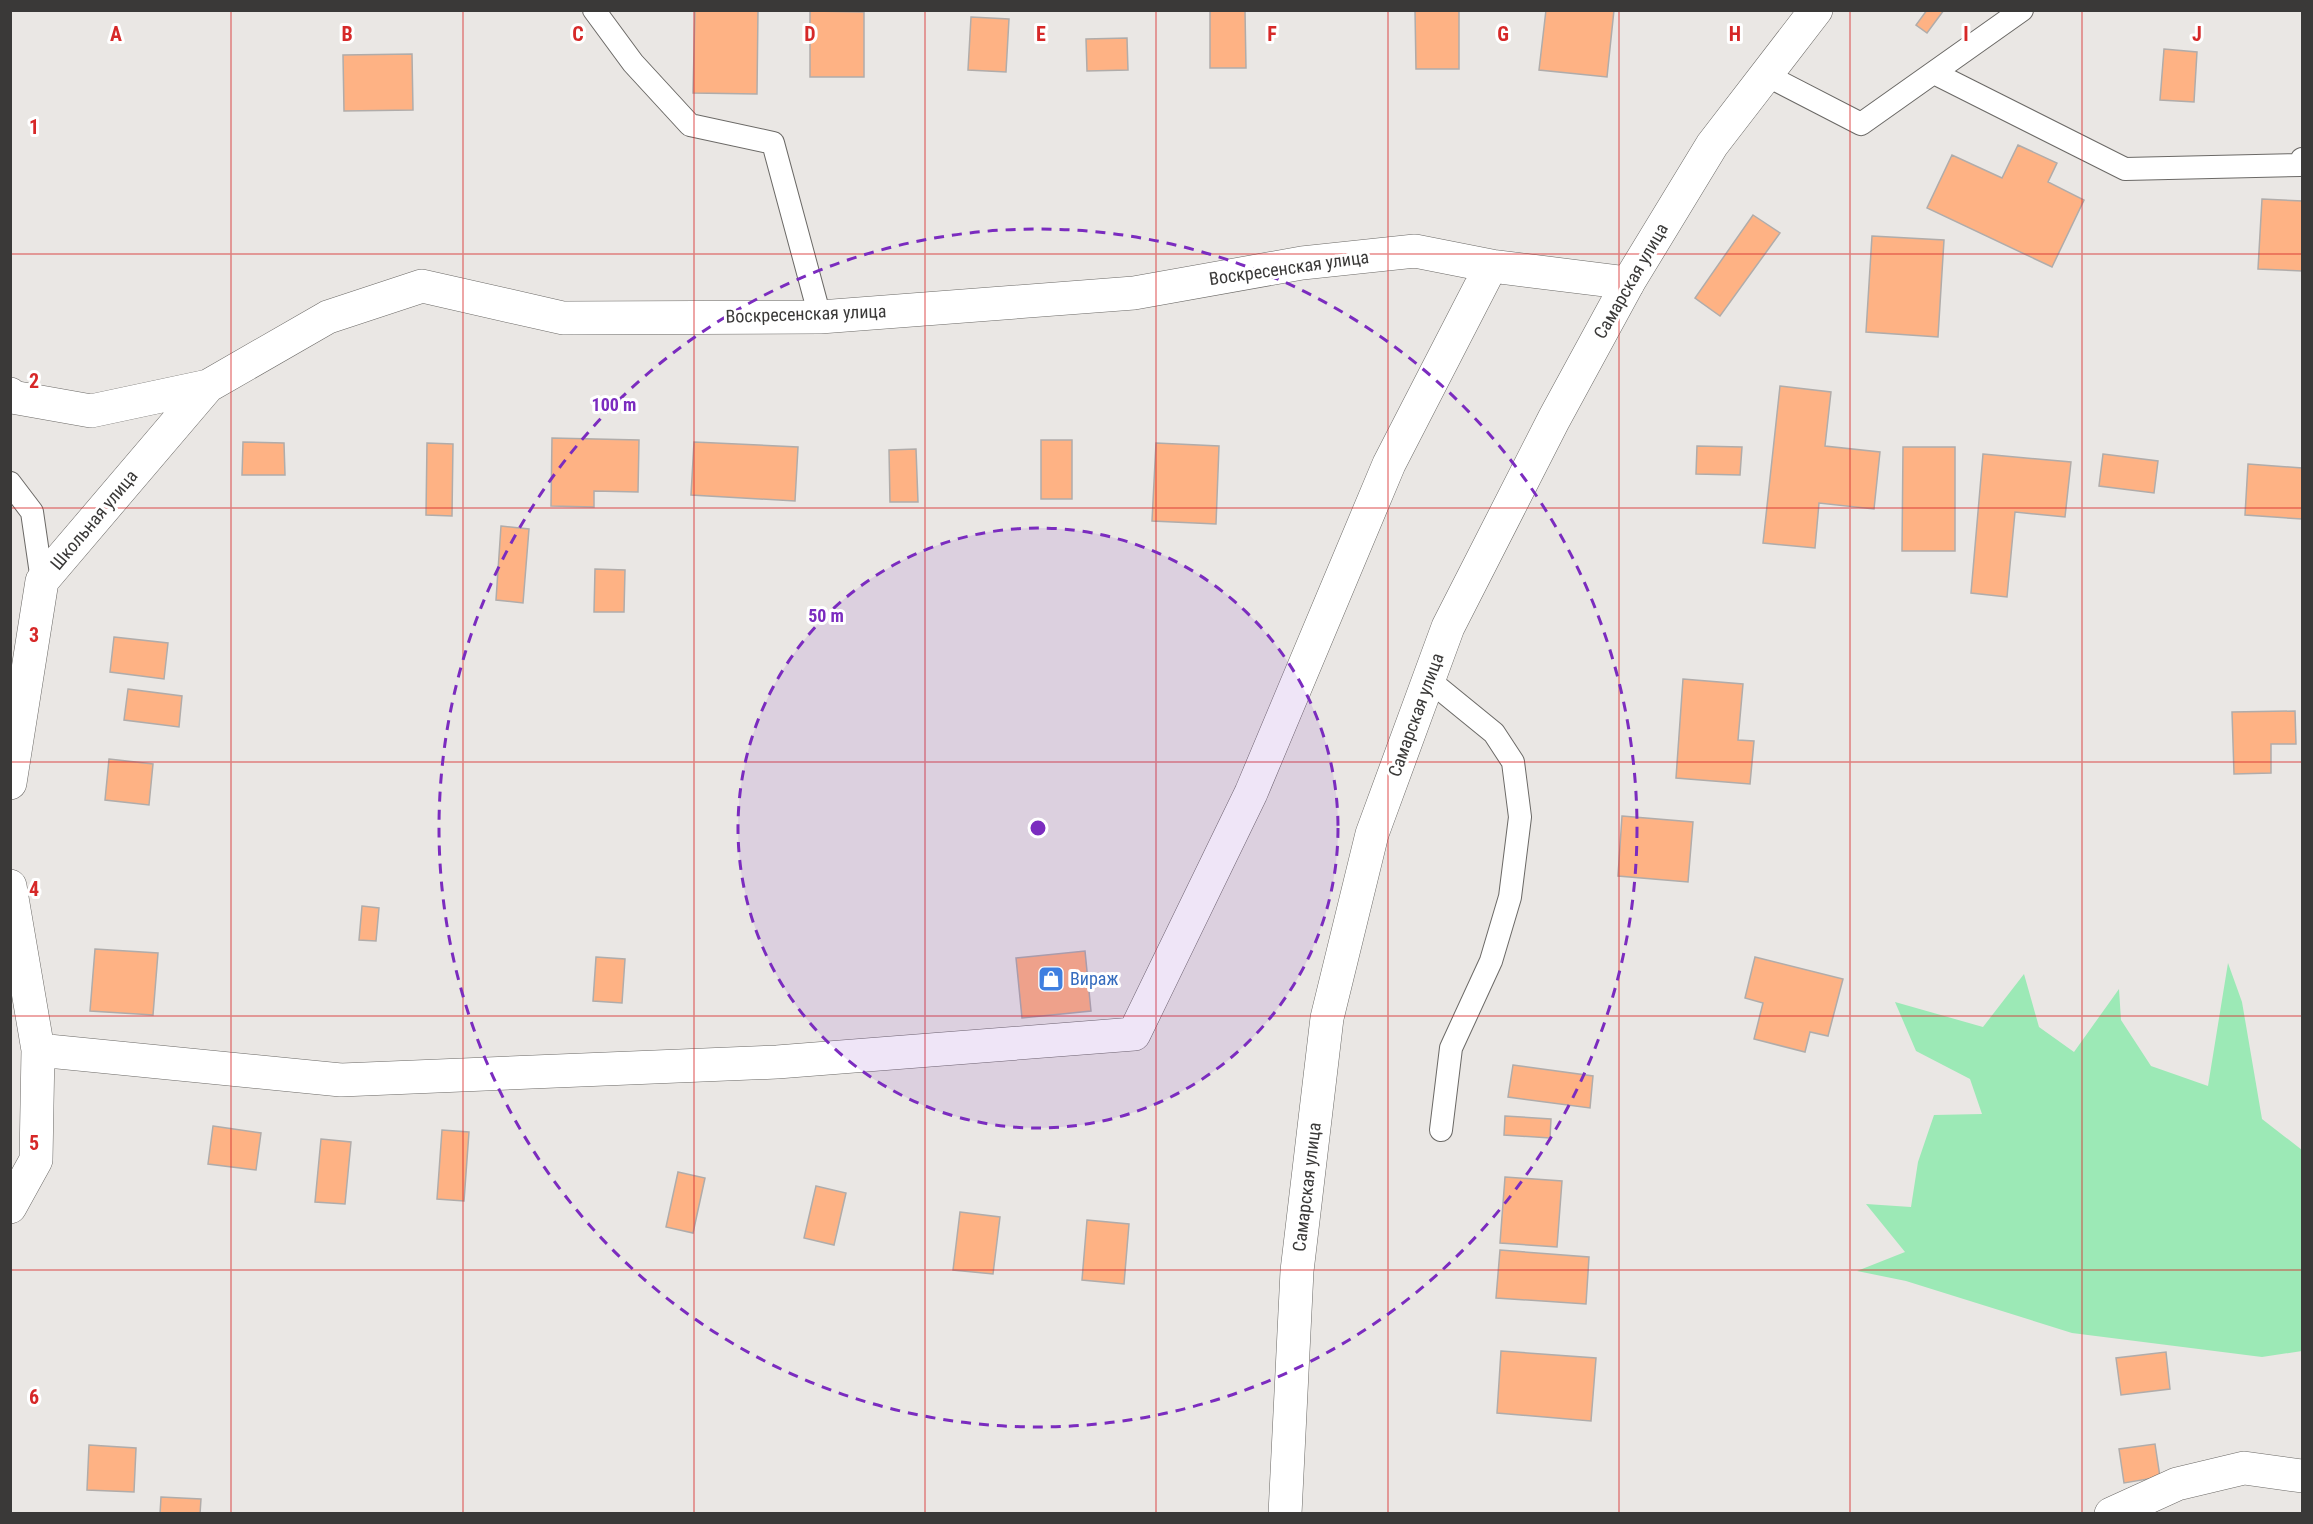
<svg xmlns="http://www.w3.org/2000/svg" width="2313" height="1524" viewBox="0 0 2313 1524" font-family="'Roboto Condensed',sans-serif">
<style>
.green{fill:#9ce9b6}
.building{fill:#feb284;stroke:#b0acaa;stroke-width:1.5}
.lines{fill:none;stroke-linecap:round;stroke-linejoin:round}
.service-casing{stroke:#6b6966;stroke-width:24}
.minor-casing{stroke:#6b6966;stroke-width:34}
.primary-casing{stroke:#6b6966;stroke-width:34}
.service{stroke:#fff;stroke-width:22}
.minor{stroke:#fff;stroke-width:33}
.primary{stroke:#fff;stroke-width:33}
.grid{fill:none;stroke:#d62828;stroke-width:1.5;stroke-opacity:0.55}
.ring{fill:none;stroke:#7b2cbf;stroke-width:3;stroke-dasharray:10 8}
.labels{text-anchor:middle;stroke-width:6;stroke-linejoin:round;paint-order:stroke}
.street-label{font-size:18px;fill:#3a3938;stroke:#fff}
.shop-label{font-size:18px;fill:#366cbe;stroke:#fff;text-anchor:start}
.grid-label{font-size:20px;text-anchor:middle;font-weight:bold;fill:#d62828;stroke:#fff;stroke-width:6;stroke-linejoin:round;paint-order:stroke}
.centre{fill:#7b2cbf;stroke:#fff;stroke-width:3}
.ring-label{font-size:18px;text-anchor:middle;font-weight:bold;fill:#7b2cbf;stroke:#fff;stroke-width:6;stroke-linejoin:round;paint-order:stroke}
</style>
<rect width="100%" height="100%" fill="#eae7e4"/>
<path class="green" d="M2228 963 2242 1002 2262 1119 2302 1150V1351L2262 1357 2072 1333 1906 1281 1857 1271 1905 1252 1866 1204 1911 1207 1918 1162 1934 1115 1982 1114 1970 1079 1916 1051 1895 1002 1983 1027 2024 974 2039 1027 2074 1052 2119 989 2121 1020 2151 1066 2208 1086Z"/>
<path class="building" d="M695 10H758L757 94 693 93Z
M1210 10H1245L1246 68H1210Z
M1415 10H1459V69H1416Z
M1546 10H1614L1607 77 1539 70Z
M1927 10H1944L1927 33 1916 25Z
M810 11 864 12V77H810Z
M971 17 1009 19 1006 72 968 70Z
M1127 38 1128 70 1087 71 1086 39Z
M2164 49 2197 52 2194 102 2160 100Z
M412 54 413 110 344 111 343 55Z
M2018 145 2057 163 2048 182 2084 200 2052 267 1927 208 1952 155 2002 178Z
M2262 199 2302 201V271L2258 269Z
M1753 215 1780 233 1720 316 1695 298Z
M1872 236 1944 240 1938 337 1866 332Z
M1780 386 1831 392 1825 446 1880 452 1874 509 1819 503 1815 548 1763 543Z
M552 438 639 440 638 492 594 491V507L551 506Z
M1041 440H1072V499H1041Z
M243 442 284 443 285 475H242Z
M694 442 798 447 795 501 691 495Z
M427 443 453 444 452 516 426 515Z
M1156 443 1219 446 1216 524 1152 521Z
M1697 446 1742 447 1740 475 1696 474Z
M1903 447H1955V551H1902Z
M916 449 918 502H890L889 450Z
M1983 454 2071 462 2065 517 2015 512 2007 597 1971 593Z
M2103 454 2158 461 2154 493 2099 486Z
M2248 464 2302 468V519L2245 515Z
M501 526 529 529 523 603 496 600Z
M595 569 625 570 624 612H594Z
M114 637 168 643 164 679 110 672Z
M1683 679 1743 684 1738 740 1754 741 1750 784 1676 778Z
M128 689 182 696 179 727 124 720Z
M2295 711 2296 744H2271V773L2234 774 2232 712Z
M109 759 153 764 149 805 105 800Z
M1622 816 1693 822 1688 882 1618 876Z
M362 906 379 908 376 941 359 940Z
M95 949 158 953 153 1015 90 1011Z
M1085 951 1091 1011 1022 1018 1016 958Z
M596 957 625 959 622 1003 593 1001Z
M1755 957 1843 979 1828 1036 1810 1032 1805 1052 1754 1039 1763 1003 1745 998Z
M1513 1065 1593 1076 1590 1108 1508 1097Z
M1505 1116 1551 1119 1550 1138 1504 1135Z
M213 1126 261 1133 256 1170 208 1164Z
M442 1130 469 1132 464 1201 437 1199Z
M321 1139 351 1142 345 1204 315 1202Z
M678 1172 705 1178 693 1233 666 1227Z
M1505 1177 1562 1181 1557 1247 1500 1243Z
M816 1186 846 1193 834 1245 804 1238Z
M960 1212 1000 1217 993 1274 953 1270Z
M1087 1220 1129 1224 1124 1284 1082 1280Z
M1500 1250 1589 1257 1586 1304 1496 1298Z
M1501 1351 1596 1358 1591 1421 1497 1413Z
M2166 1352 2170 1389 2121 1395 2116 1358Z
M2155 1444 2160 1477 2124 1483 2119 1449Z
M89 1445 136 1448 134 1492 87 1490Z
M161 1497 201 1499 200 1514H160Z"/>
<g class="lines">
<g class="service-casing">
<path id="service" d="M594 10 633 63 690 125 773 143 820 317
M1934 73 2125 169 2300 165 2302 159
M1766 75 1861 124 2022 10
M10 483 32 512 42 581
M1429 680 1494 733 1513 762 1520 817 1510 897 1491 961 1451 1048 1441 1130"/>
</g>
<g class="minor-casing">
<path id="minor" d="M10 394 12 397 91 411 208 386 328 317 422 286 563 318 820 317 1134 293 1302 263 1415 251 1491 266 1628 283
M10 783 42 581 208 386
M10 886 38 1050 36 1160 10 1207
M38 1050 341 1080 777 1062 1134 1034 1251 793 1389 464 1491 266
M2111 1514 2177 1484 2244 1468 2302 1476"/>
</g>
<g class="primary-casing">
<path id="primary" d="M1285 1514 1297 1271 1327 1018 1372 834 1448 627 1554 419 1628 283 1712 145 1816 10"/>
</g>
<use href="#service" class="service"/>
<use href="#minor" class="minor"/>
<use href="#primary" class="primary"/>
</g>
<path class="grid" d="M231 10V1514M463 10V1514M694 10V1514M925 10V1514M1156 10V1514M1388 10V1514M1619 10V1514M1850 10V1514M2082 10V1514M10 254H2302M10 508H2302M10 762H2302M10 1016H2302M10 1270H2302"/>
<circle cx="1038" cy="828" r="300" fill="#7b2cbf" fill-opacity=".12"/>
<g class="ring">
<circle cx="1038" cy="828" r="300"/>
<circle cx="1038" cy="828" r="599"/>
</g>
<defs>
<g id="shop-square" transform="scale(1.35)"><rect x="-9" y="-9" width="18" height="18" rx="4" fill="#3f7fe0" stroke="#fff"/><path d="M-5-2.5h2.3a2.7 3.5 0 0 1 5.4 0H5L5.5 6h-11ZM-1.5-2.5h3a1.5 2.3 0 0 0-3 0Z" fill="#fff"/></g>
</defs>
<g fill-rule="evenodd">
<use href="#shop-square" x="1051" y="979"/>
</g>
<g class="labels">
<g class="street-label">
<text transform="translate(1289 268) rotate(-8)" y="6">Воскресенская улица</text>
<text transform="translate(1631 281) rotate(-60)" y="6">Самарская улица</text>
<text transform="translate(806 314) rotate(-2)" y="6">Воскресенская улица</text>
<text transform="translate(94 520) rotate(-50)" y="6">Школьная улица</text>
<text transform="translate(1416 715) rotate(-70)" y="6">Самарская улица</text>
<text transform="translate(1307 1187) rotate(-83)" y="6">Самарская улица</text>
</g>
<g class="shop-label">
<text x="1070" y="985">Вираж</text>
</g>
</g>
<g class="grid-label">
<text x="116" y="41">A</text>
<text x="347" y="41">B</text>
<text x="578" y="41">C</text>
<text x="810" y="41">D</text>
<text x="1041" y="41">E</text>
<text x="1272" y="41">F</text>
<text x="1503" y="41">G</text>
<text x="1735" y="41">H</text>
<text x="1966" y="41">I</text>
<text x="2197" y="41">J</text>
<text x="34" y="134">1</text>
<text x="34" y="388">2</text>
<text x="34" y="642">3</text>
<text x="34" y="896">4</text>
<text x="34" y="1150">5</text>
<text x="34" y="1404">6</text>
</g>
<circle cx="1038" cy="828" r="9" class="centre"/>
<g class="ring-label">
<text x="614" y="411">100 m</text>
<text x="826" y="622">50 m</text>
</g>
<rect width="2313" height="1524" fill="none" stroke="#3a3938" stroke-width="24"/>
</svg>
